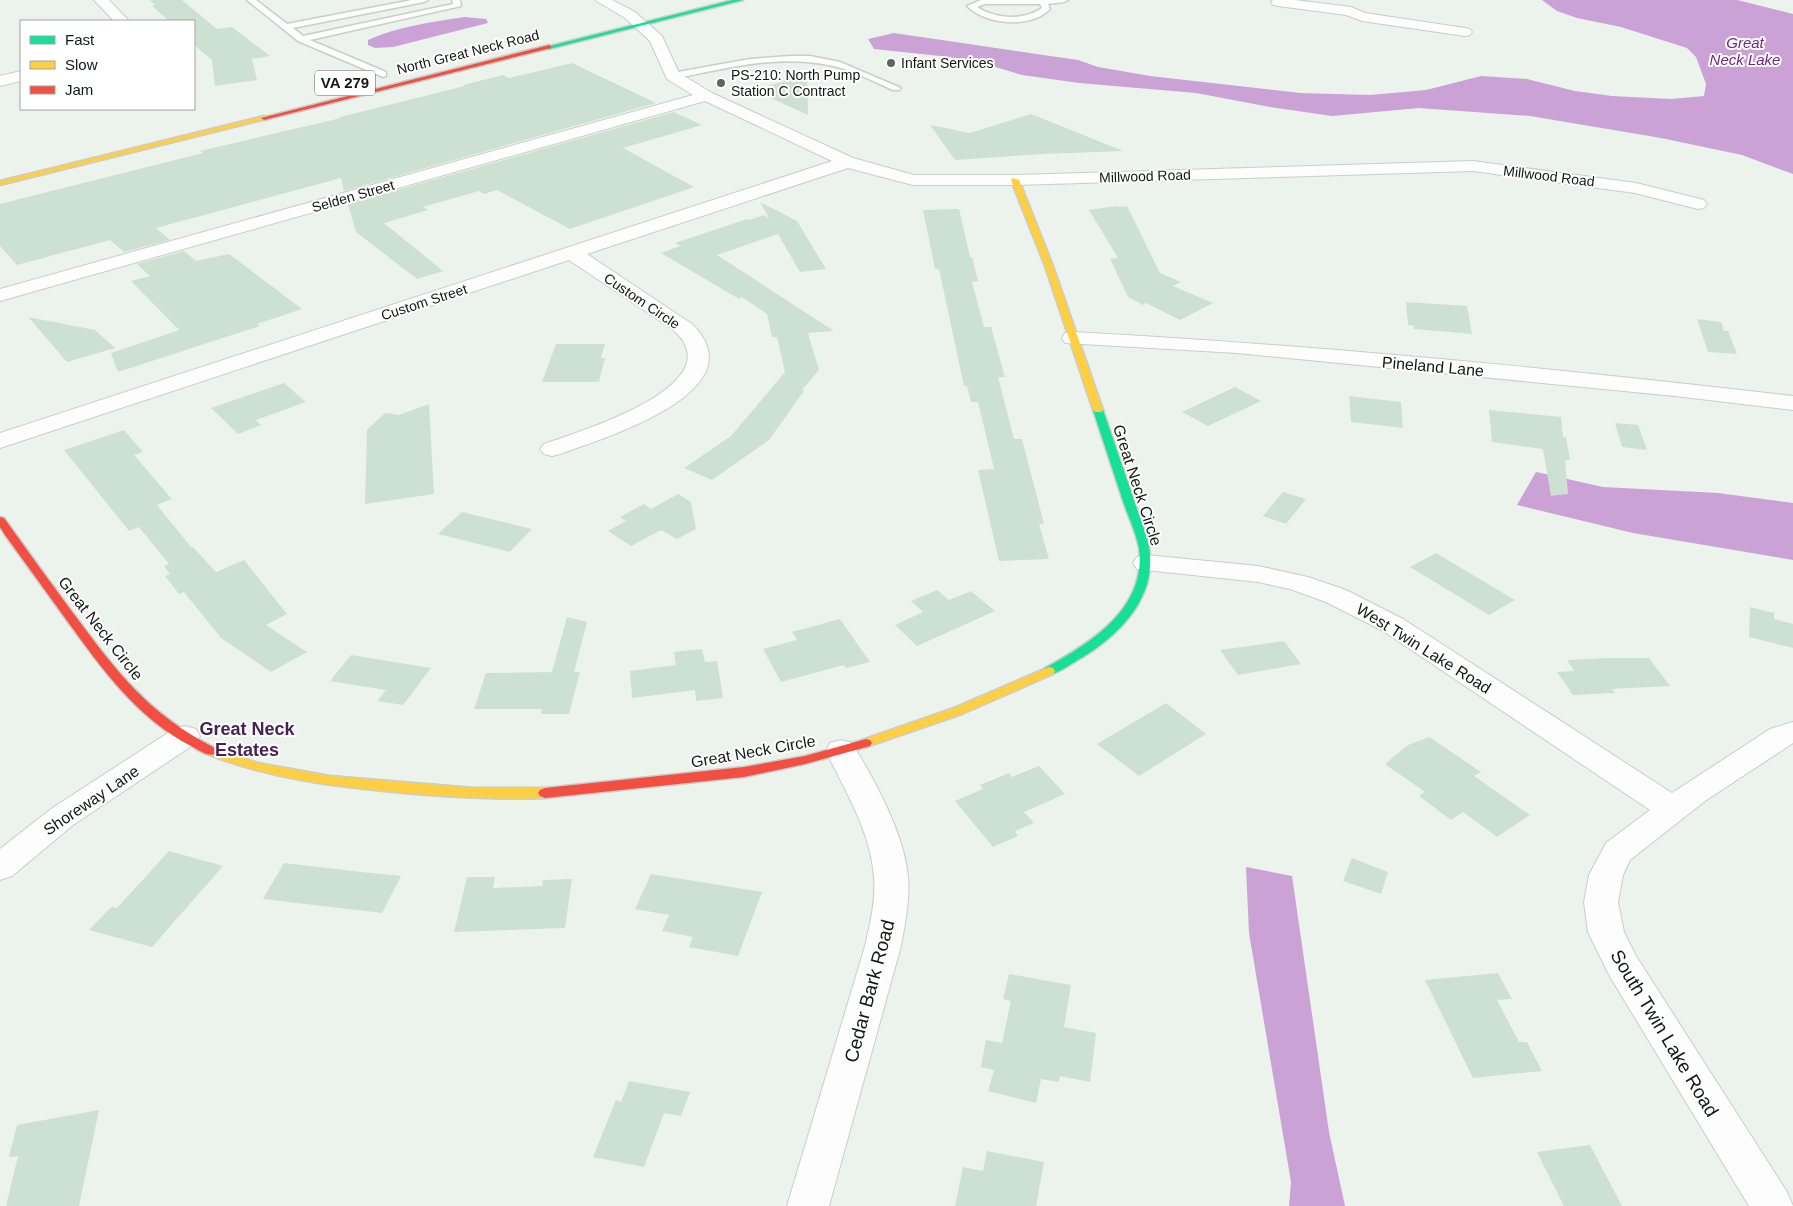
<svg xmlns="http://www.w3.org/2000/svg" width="1793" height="1206" viewBox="0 0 1793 1206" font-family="Helvetica,sans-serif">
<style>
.water{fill:#caa2d5}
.building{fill:#cde1d2}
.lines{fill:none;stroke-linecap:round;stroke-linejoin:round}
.lane-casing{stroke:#c9ceca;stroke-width:3}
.street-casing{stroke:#c9ceca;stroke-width:2}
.fast-casing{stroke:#c9ceca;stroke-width:3}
.slow-casing{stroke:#c9ceca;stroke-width:3}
.jam-casing{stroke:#c9ceca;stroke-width:3}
.lane{fill:#fcfdfc;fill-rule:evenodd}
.street{fill:#fcfdfc;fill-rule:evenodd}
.fast{fill:#16e098;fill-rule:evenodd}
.slow{fill:#ffcf43;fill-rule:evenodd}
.jam{fill:#f24e42;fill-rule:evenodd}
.poi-dot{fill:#5f6560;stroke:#fff;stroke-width:2}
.labels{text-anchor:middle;stroke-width:4;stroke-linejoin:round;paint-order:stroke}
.far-street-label{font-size:14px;fill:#131814;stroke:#fff}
.far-poi-label{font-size:14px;fill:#131814;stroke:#fff;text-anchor:start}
.far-water-label{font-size:15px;font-style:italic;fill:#702782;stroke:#fff}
.shield{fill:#fff;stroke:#5a5d5a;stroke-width:1}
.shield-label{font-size:15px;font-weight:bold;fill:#131814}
.street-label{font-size:16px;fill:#131814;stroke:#fff}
.neighbourhood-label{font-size:18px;font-weight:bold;fill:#492054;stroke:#fff}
.near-street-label{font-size:19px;fill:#131814;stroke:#fff}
</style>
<rect width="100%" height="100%" fill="#ecf3ed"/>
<path class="water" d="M1542 0H1737L1793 14V174L1742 155 1661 138 1530 116 1419 108 1332 116 1270 107 1196 93 1079 83 1022 75 982 63 950 57 874 49 868 39 894 33 1078 60 1098 67 1150 76 1300 93 1370 95 1426 90 1481 76 1527 79 1575 91 1612 96 1671 99 1704 96 1706 84 1696 57 1687 48 1621 27 1577 18 1557 11Z
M465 17 486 19 488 23 393 47 375 48 368 45V40C398 26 433 22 465 17Z
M1536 472 1603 487 1718 493 1793 503V560L1633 533 1517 505Z
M1246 867 1292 876 1329 1132 1345 1206H1289L1291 1182 1249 933Z"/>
<path class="building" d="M150 0H182L217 29 232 27 270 56 252 59 257 80 215 86 212 60 194 45V21H167H169L152 6 155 5Z
M572 63 656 103 344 191 341 178 156 228 170 240 124 252 110 240 17 265 0 246V204L203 153 200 151 341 118 340 117 465 86 463 85 503 75 509 78Z
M807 75 808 115 753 90Z
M674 112 702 125 623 148 694 187 570 229 497 190 484 194 479 191 423 207 428 210 384 223 443 271 417 279 356 232 348 204Z
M1031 114 1123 151 1043 154 955 160 930 125 970 133Z
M760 202 797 221 826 269 800 272 778 234 717 255 834 331 808 333 819 370 802 390 804 391 769 440 712 480 684 468 731 436 785 372 777 337H772L767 314 742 297 739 299 661 253 680 246 675 243 747 219 749 220 764 215 769 218Z
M1116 206 1118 207 1127 206 1160 273 1181 282 1173 286 1213 303 1180 320 1146 303 1143 305 1128 297 1110 259 1118 258 1089 210Z
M959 209 970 257H972L978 281 972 282 984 327H991L1005 377H998L1014 439H1022L1044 524H1039L1049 559 999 561 978 470 994 469 978 402H971L967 386H964L939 269H935L923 210Z
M184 251 196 261 229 254 302 309 257 324 260 326 118 372 111 353 179 330 131 281 150 276 137 264Z
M1406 302 1467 306 1472 334 1414 329V326L1408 325Z
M28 317 95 330 115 348 67 362Z
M1697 319 1721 322 1724 331H1728L1737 354 1708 352Z
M556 344H605L601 358H605L599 382H542Z
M284 383 306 402 256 420 261 425 238 434 211 408Z
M1235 387 1261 401 1208 426 1182 412Z
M1349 396 1401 402 1403 428 1351 422Z
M429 404 434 494 365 504 367 430 385 413 399 415Z
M1489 410 1561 417 1563 437H1566L1570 460H1565L1568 494 1551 496 1543 449 1492 442Z
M1615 423 1638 425 1647 450 1622 447Z
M124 430 143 452 134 455 172 499 157 505 191 547H193L216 572 244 560 287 614 266 625 307 652 271 672 221 638 184 592 179 594 165 576 170 574 164 566 169 564 139 527 129 531 64 450Z
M1283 492 1306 499 1286 524 1263 516Z
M678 494 691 502 696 529 677 539 661 530 631 546 608 531 626 521 620 517 644 504 651 509Z
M462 512 532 529 510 552 438 534Z
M1436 553 1515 600 1489 615 1410 567Z
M937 590 949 600 971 591 995 611 917 646 895 625 923 612 911 601Z
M1750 607 1774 613V619L1793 624V648L1749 637Z
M567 617 587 622 574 672H580L569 714H541L542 709H474L486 673 552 672Z
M840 619 870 662 846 668 844 665 781 682 763 649 797 640 792 632Z
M1284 641 1301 664 1238 675 1220 650Z
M702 649 705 662 717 661 723 698 696 701 695 690 632 698 630 671 676 665 674 652Z
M351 655 431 668 403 705 377 701 386 690 330 681Z
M1606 658H1649L1670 686 1612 689 1615 693 1573 695 1557 672 1574 671 1567 660Z
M1166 703 1206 734 1139 776 1097 744Z
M1429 737 1481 772 1474 776 1530 815 1497 837 1463 812 1451 820 1419 796 1425 792 1385 764 1408 745Z
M1039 766 1065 794 1024 812 1034 823 1015 831 1018 836 993 847 955 801 983 789 980 785 1009 773 1012 777Z
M169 851 223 866 152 947 89 930 111 907 117 908Z
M1352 858 1388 872 1381 894 1343 881Z
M284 863 362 872 401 876 382 913 263 899Z
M651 874 762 892 738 956 689 947 693 937 662 931 669 915 635 909Z
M467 877H495L493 888 542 886 543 880 572 879 565 928 454 932Z
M1498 973 1512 999 1497 1000 1519 1042H1527L1542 1071 1473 1078 1425 980Z
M1009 974 1071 985 1064 1027 1096 1033 1090 1082 1060 1076 1059 1082 1041 1079 1036 1103 988 1091 994 1070 981 1067 986 1040 1002 1043 1011 1001 1003 999Z
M629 1081 690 1092 681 1116 664 1113 644 1167 593 1157 616 1100 621 1102Z
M99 1110 79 1206H6L18 1156 9 1157 17 1125Z
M1590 1145 1622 1206H1564L1537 1152Z
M987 1151 1044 1162 1036 1206H955L963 1167 983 1171Z"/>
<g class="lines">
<g class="lane-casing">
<path id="lane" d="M247 0H256L287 24 412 0H428L424 2 293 28 303 36 453 4 452 0H460L461 6 310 40 386 72V76L383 77 298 41Z
M981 0H1068L1064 2 1048 4 1050 9C1031 29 986 25 967 6ZM985 4H1040L1042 8C1023 21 996 19 977 7Z
M790 56H810L840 62 901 88 899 90H893C872 81 851 69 828 65 777 54 723 69 672 79L667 76 672 73 750 59Z"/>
</g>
<g class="street-casing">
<path id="street" d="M94 0H109L129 21H114Z
M595 0H612L635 12 662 36 679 73 712 93 853 158 914 175H1015L1473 161 1636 183 1704 200 1707 204 1704 208 1698 209 1635 193 1473 171 1015 185H913L848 168 587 254 692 324C760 391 604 438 560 454L552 456 544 454 540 449 544 444C578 432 738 384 672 329L569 260 0 448V433L832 161 705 101 0 301V289L693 95 667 79 650 41 625 18Z
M1273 0H1295L1351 7 1365 13 1465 28 1470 29 1472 32 1470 35 1465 36 1362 21 1346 15 1278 6 1273 5 1271 2Z
M21 71V81L0 86V76Z
M1073 332C1314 345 1554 368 1793 396V410L1675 396 1237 353 1065 343 1062 338 1065 333Z
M1146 555 1258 566 1308 577 1346 590 1403 619 1672 793 1770 729 1793 722V743L1705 801 1630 860 1623 875 1618 902 1624 932 1636 956 1787 1192 1793 1206H1749L1609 975 1588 932 1584 902 1589 875 1606 843 1650 810 1383 631 1326 602 1290 589 1258 582 1137 569 1133 563 1137 557Z
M185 726 196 729 200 736 196 743 73 825 12 876 0 880V849L51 809 174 729Z
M841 740 852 743C875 781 904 833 908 877 910 900 905 924 901 946L829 1206H787L865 946C870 924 876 900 874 877 871 832 845 791 826 751L830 743Z"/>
</g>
<g class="fast-casing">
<path id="fast" d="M733 0H743L549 49 546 47Z
M1098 407 1103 410 1146 535C1163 589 1126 630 1083 657 1072 663 1061 672 1049 675L1045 674 1043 671 1045 668C1091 643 1147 608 1139 548 1136 532 1128 516 1123 501 1113 471 1103 440 1093 410Z"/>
</g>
<g class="slow-casing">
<path id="slow" d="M264 116 267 118 266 119 0 185V181Z
M1012 178 1019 180 1053 266 1103 410 1101 412H1095L1093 410 1045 266 1011 180Z
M1049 667 1053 668 1055 671 1053 674 962 714 866 747 862 746 860 743 862 740 954 708Z
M211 747 258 763 330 776 474 788H545L550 790 552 793 550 796 545 798C498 800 451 797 404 793 336 787 271 779 207 754L205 751 207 748Z"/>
</g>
<g class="jam-casing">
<path id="jam" d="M549 45 551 46V48L264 120 261 118Z
M0 517 4 518C27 550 50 582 73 613 117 672 148 714 215 748L217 751 215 754C207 757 199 750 191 746 138 719 102 669 68 622 47 593 26 564 5 535L0 527Z
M866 739 870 740 872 743 870 746 805 764 744 777 545 798 540 796 538 793 540 790 545 788 744 767 805 756Z"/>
</g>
<use href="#lane" class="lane"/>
<use href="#street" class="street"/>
<use href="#fast" class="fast"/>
<use href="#slow" class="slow"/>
<use href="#jam" class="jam"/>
</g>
<g class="poi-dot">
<circle cx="891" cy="63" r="5"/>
<circle cx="721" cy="83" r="5"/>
</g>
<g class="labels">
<g class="far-street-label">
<text transform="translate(468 52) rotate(-14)" y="5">North Great Neck Road</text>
<text transform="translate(1145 176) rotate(-2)" y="5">Millwood Road</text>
<text transform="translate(1549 176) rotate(7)" y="5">Millwood Road</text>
<text transform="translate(353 196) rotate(-16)" y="5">Selden Street</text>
<text transform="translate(642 301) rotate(34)" y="5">Custom Circle</text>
<text transform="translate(424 302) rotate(-18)" y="5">Custom Street</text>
</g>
<g class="far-poi-label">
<text x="901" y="68">Infant Services</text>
<text x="731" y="80">PS-210: North Pump<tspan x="731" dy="16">Station C Contract</tspan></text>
</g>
<g class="far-water-label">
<text x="1745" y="48">Great<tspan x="1745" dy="17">Neck Lake</tspan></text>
</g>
<rect class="shield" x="315" y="70.5" width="60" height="25" rx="4"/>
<g class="shield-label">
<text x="345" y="88">VA 279</text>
</g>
<g class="street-label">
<text transform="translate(1433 366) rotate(5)" y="6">Pineland Lane</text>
<text transform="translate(1138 485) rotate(72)" y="6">Great Neck Circle</text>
<text transform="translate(101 628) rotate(52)" y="6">Great Neck Circle</text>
<text transform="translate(1424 648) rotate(32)" y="6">West Twin Lake Road</text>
<text transform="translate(753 751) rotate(-10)" y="6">Great Neck Circle</text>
<text transform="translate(91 800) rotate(-34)" y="6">Shoreway Lane</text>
</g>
<g class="neighbourhood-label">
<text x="247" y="735">Great Neck<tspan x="247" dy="21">Estates</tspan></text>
</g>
<g class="near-street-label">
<text transform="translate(869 991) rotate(-75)" y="7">Cedar Bark Road</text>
<text transform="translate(1665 1033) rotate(59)" y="7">South Twin Lake Road</text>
</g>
</g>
<rect x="20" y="20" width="175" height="90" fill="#ffffff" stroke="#a1a3a1"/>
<rect x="30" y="36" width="25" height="8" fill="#16e098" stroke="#a1a3a1"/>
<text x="65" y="45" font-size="15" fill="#131814">Fast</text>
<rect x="30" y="61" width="25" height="8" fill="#ffcf43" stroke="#a1a3a1"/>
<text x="65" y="70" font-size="15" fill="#131814">Slow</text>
<rect x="30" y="86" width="25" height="8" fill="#f24e42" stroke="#a1a3a1"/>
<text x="65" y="95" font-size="15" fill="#131814">Jam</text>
</svg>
